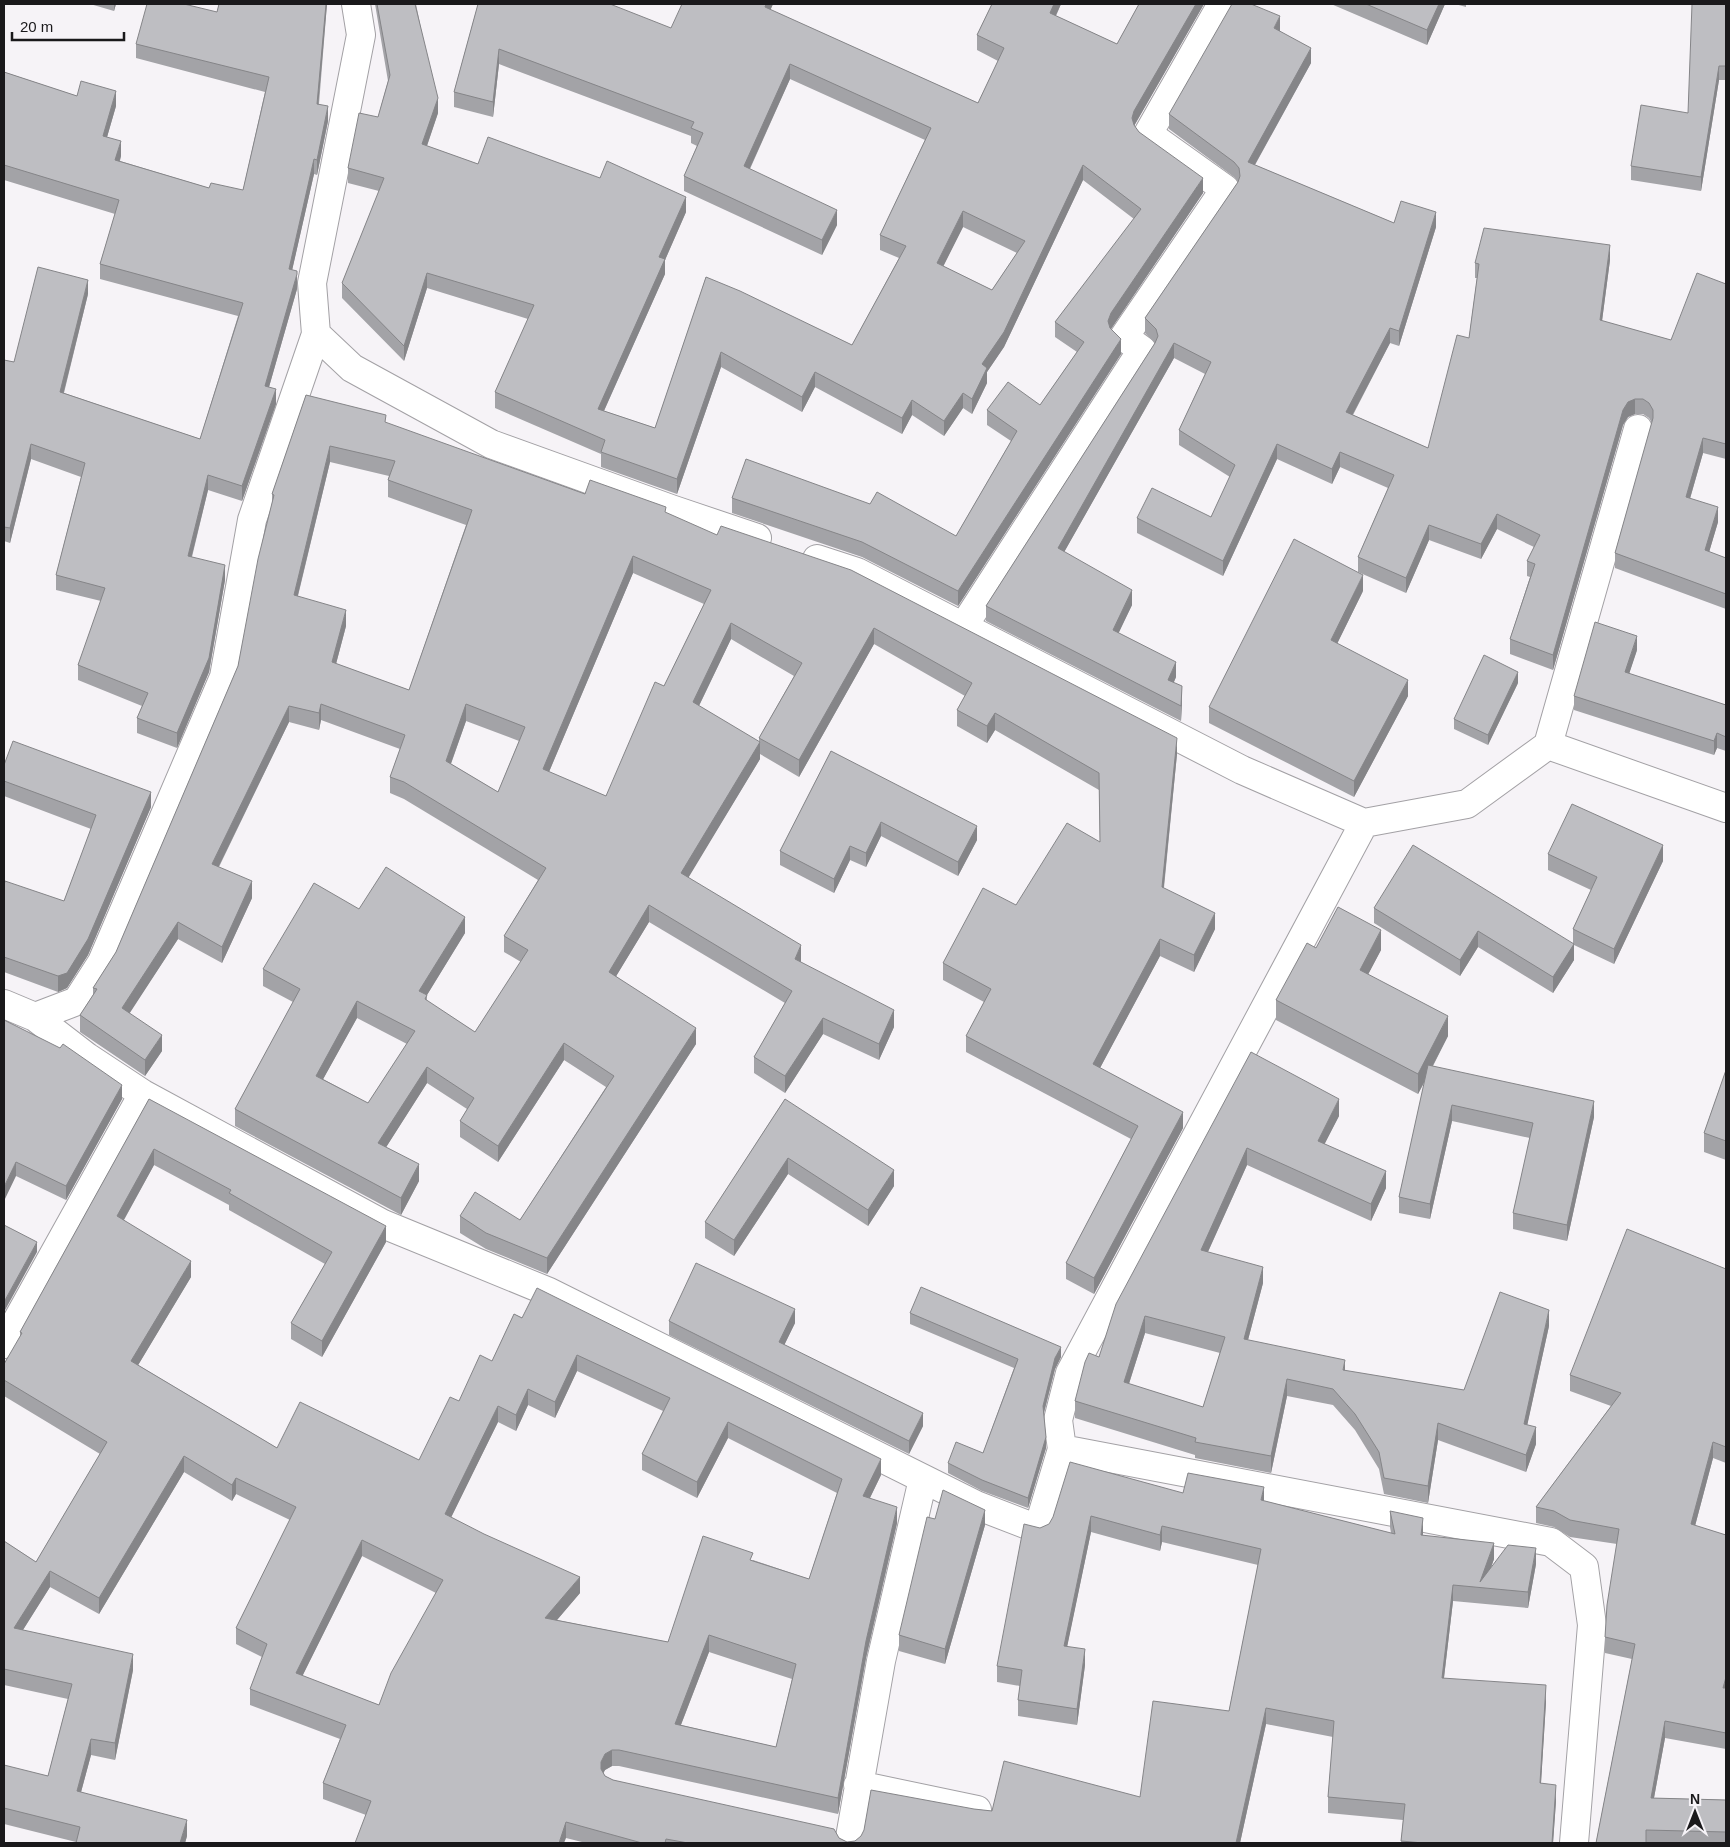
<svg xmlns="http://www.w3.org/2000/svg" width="1730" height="1847" viewBox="0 0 1730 1847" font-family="Arial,sans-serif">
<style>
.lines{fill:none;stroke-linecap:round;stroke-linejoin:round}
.minor-casing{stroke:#a3a1a5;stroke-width:30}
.minor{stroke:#fff;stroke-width:28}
.wall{fill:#a3a3a7;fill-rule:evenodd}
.shaded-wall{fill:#858588}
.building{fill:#bebec2;stroke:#858588;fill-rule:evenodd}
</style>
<rect width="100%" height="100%" fill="#f6f3f7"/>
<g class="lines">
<g class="minor-casing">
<path id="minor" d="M356 4 361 35 312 283 316 334 352 368 491 444 671 509 757 538
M817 559 857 572 1242 770 1364 823 1467 804 1548 745 1726 808
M963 627 1142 350 1124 337 1225 189 1148 134 1222 4
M1548 745 1638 429
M1364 823 1070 1373 1058 1420 1062 1449 1551 1542 1584 1567 1592 1625 1574 1843
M4 1004 35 1017 77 1001 102 962 224 677 252 520 316 334
M35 1017 87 1057 143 1094 383 1224 549 1292 976 1505 1038 1529 1062 1449
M4 1344 143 1094
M858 1785 977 1810
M849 1843 881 1661 923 1479"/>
</g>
<use href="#minor" class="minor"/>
</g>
<path class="wall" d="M90 4H116L114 11Z
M219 4H327L319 104 328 121 317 175 314 174 292 270 297 289 269 387 276 404 242 501 208 490 192 557 225 580 209 672 177 748 137 733V718L142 706 78 680V665L101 601 56 590V575L81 477 31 459 10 543 4 541V360L14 362 88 294 64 393 200 439 238 316 100 279V264L115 214 4 180V72L77 96 116 106 107 137 121 156 120 161 209 188 243 190 265 92 136 58V44L217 12Z
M375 4H416L438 113 427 146 478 164 686 212 665 260V274L604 411 655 428 706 277 852 345 899 258 880 250V235L925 140 790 79 750 169 837 225 822 255 684 191V176L697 146 691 143V136L499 64 493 117 454 107V92L478 4 671 28 773 4 770 10 978 103 998 61 977 50V35L992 4H1061L1056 16 1117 44 1139 4H1204L1134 126 1139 132 1203 193 1111 329 1121 354 958 606 862 557 732 513V498L956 536 1011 441 987 425V410L1040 405 1077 352 1055 337V322L1134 219 1083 180 1004 347 987 372V383L972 414 963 408 944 436 912 415 902 434 815 387 802 412 721 367 677 494 601 467V454L495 408V392L528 319 427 288 404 361 342 298V283L379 191 348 183V168L378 117 388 81ZM963 227 1017 253 992 290 943 266Z
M1331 4H1445L1427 45Z
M1455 4H1466V7Z
M1726 4V80H1719L1701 191 1631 180V166L1688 113Z
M1280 31 1311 63 1255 165 1394 223 1436 227 1399 346 1390 343 1353 415 1428 448 1469 338 1477 278H1475V263L1610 260 1602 321 1671 340 1726 284V459L1703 453 1690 499 1718 522 1709 552 1726 558V609L1615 568V553L1652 423 1649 418 1643 414H1635L1628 417 1623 425 1553 670 1510 654V639L1530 577 1527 576V561L1534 547 1497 529 1481 559 1429 540 1406 593 1358 572V557L1388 488 1340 467 1332 484 1277 459 1223 576 1137 533V518L1211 517 1230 477 1179 445V430L1205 374 1174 358 1064 552 1132 605 1118 633 1176 677 1174 682 1182 701 1181 721 986 621V606L1155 343 1145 333V318L1238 182 1234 177 1169 129V114Z
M306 395 585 494 666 513 1177 754 1164 888 1215 929 1194 972 1160 956 1100 1068 1183 1128 1094 1294 1066 1279V1263L1131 1139 966 1052V1036L984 1002 943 980V963L1016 905 1100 842 1099 790 995 730 987 743 957 726V710L965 696 874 644 799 777 760 754V759L688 877 801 962V963L894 1027 879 1060 823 1034 785 1093 754 1073V1057L785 1003 649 922 616 976 696 1044 547 1274 486 1249 460 1233V1216L520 1220 606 1087 564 1060 498 1162 460 1137V1121L467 1109 427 1083 386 1147 419 1181 401 1215 235 1126V1109L293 1002 263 986V969L359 909 465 933 427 995V1001L475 1032 521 962 504 952V936L538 880 404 799 390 793V777L400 749 321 720 319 730 289 722 219 867 252 898 222 963 178 939 129 1013 162 1051 145 1076 80 1032V1015L93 995V988L116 952 238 666 272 503V494ZM330 462 389 476 388 480V497L466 525 409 690 336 664 346 626 298 596ZM633 573 704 604 664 686 606 796 549 772ZM731 639 794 676 759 738V742L699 706ZM466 721 519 741 498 792 451 764ZM357 1018 407 1044 368 1103 323 1079Z
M1363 591 1337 644 1408 696 1354 797 1209 723V707Z
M1637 650 1629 674 1726 705V751L1717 748 1714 755 1574 710V696Z
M1518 683 1488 745 1454 729V719Z
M831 751 977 840 958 876 881 836 866 867 850 860 834 893 780 865V851Z
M4 765 151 807 88 955 67 988 58 992 4 972V886L64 901 91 829 4 796Z
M1548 854 1663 861 1614 964 1574 945V960L1553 993 1478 947 1460 976 1374 923V908L1573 944V929L1591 890 1548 870Z
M1316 948 1381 950 1368 974 1448 1036 1433 1066 1594 1117 1567 1241 1513 1229V1213L1530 1138 1452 1121 1430 1219 1399 1213V1197L1425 1081 1418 1094 1276 1020V1000Z
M4 1020 122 1099 66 1200 16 1176Z
M1251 1052 1339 1116 1324 1144 1386 1188 1371 1221 1247 1165 1208 1252 1263 1283 1248 1340 1345 1371 1464 1390 1549 1326 1527 1425 1536 1444 1526 1472 1438 1440 1428 1503 1384 1494 1379 1469 1355 1430 1333 1405 1287 1396 1271 1473 1195 1458V1455L1075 1418V1401L1099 1357ZM1145 1333 1220 1353 1203 1407 1129 1384Z
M1726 1070V1160L1704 1152V1133Z
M149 1099 386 1242 322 1357 291 1339V1323L325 1264 229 1210V1205L154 1165 124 1220 191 1277 138 1365 277 1448 419 1460 459 1401 492 1361 514 1314 881 1475 870 1498 897 1523 866 1658 838 1814 619 1766H612L605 1770 603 1773 605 1776 613 1780 839 1838 847 1842 855 1841 974 1809 992 1811 1140 1797 1229 1711 1258 1565 1162 1542 1160 1551 1091 1532 1067 1646 1085 1665 1077 1725 1018 1716V1700L1020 1686 997 1682V1666L1040 1528 1183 1493 1264 1501 1391 1533 1390 1527V1511L1423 1535 1494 1559 1491 1567 1536 1564 1528 1608 1453 1601 1444 1678 1546 1702 1541 1783 1556 1801 1553 1843H1401L1403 1820 1328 1813V1797L1333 1737 1266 1724 1240 1843H586L566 1838 366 1815 323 1799V1783L340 1739 250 1705V1689L262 1657 236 1644V1628L290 1520 236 1494 232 1501 184 1472 99 1614 50 1587 23 1630 133 1670 115 1760 91 1755 81 1792 187 1836 185 1843H76V1842L4 1824V1767L48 1776 68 1699 4 1685V1541L36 1562 100 1454 4 1396V1364L20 1338V1332ZM577 1371 663 1411 642 1454V1470L697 1498 728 1438 837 1493 809 1579 753 1560 668 1642 557 1620 580 1593 451 1517 498 1422 516 1431 528 1405 555 1418ZM362 1556 436 1593 379 1705 302 1676ZM709 1652 792 1679 776 1747 681 1725Z
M785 1099 894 1186 868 1226 788 1174 734 1256 705 1238V1222Z
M1726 1269V1463L1713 1458 1695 1526 1726 1535V1749L1665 1738 1654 1798 1726 1800V1843H1596L1632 1659 1605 1653V1637L1617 1544 1570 1537 1554 1527 1536 1523V1507L1611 1406 1570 1391V1375Z
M910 1313 1061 1357 1055 1369 1044 1413 1046 1448 1028 1508 982 1491 948 1473V1463L983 1453 1014 1368 910 1324Z
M669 1321 795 1323 784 1345 923 1426 909 1454 669 1335Z
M935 1519 985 1525 945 1664 899 1651V1635Z"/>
<path class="shaded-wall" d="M114 4H116L114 11Z
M326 4H327L317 118V104Z
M766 4H773L765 23V7Z
M1054 4H1061L1050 28V13Z
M1196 4H1204L1134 126 1132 118 1134 111Z
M1439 4H1445L1427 45V30Z
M1280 16V31L1274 43V28Z
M1311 48V63L1248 177V162Z
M499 49V64L493 117V102Z
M790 64V79L744 181V166Z
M1719 66V80L1701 191V177Z
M116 91V106L103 151V136Z
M438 98V113L422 160V144Z
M328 106V121L317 175V160Z
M121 141V156L115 175V160Z
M314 159V174L289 284V269Z
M1083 165V180L1004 347 987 372V383L972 414V399L982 364Z
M1203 178V193L1111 329 1108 336V321L1111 313Z
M686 197V212L665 260V274L598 424V409L659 257Z
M837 210V225L822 255V240Z
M963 211V227L937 279V263Z
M1436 212V227L1399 346V331Z
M1610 245V260L1600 336V320Z
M427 273V288L404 361V346Z
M297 274V289L265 401V386Z
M88 280V294L60 407V392Z
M1390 328V343L1346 427V412Z
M1121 339V354L958 606V591Z
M1174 343V358L1058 563V548Z
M721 352V367L677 494V479Z
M815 372V387L802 412V397Z
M276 389V404L242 501V486Z
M963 393V408L944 436V421Z
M1635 399V414L1628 417 1623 425 1553 670V655L1623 410 1628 402Z
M912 400V415L902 434V418Z
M1703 438V453L1686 512V497Z
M31 444V459L10 543V528Z
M1277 444V459L1223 576V561Z
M330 446V462L294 611V595Z
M1340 452V467L1332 484V469Z
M208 475V490L188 571V556Z
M1718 507V522L1705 566V550Z
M1497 514V529L1481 559V544Z
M1429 525V540L1406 593V578Z
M633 556V573L543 786V769Z
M225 565V580L209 672 177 748V733Z
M1363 575V591L1331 656V640Z
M1132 590V605L1113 645V630Z
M346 610V626L332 679V662Z
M731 623V639L693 718V702Z
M874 628V644L799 777V760Z
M1637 636V650L1625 686V672Z
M1176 662V677L1168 695V680Z
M1518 672V683L1488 745V735Z
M1408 680V696L1354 797V781Z
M1182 686V701L1181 721V706Z
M321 704V720L319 730V713Z
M466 704V721L446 777V761Z
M289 706V722L212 880V864Z
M995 713V730L987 743V726Z
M1717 733V748L1714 755V741Z
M1177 738V754L1162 904V887Z
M760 742V759L681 890V873Z
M151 792V807L88 955 67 988 58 992V976Z
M881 822V836L866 867V853Z
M977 826V840L958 876V862Z
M1663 845V861L1614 964V949Z
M850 846V860L834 893V879Z
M252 881V898L222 963V947Z
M649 905V922L609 988V972Z
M1215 913V929L1194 972V955Z
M465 917V933L419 1008V991Z
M178 922V939L122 1025V1008Z
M1381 930V950L1360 990V970Z
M1478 931V947L1460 976V960Z
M1160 939V956L1093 1081V1064Z
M1574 944V960L1553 993V977Z
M801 945V962L795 976V959Z
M357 1001V1018L316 1092V1076Z
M894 1010V1027L879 1060V1044Z
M1448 1016V1036L1418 1094V1074Z
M823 1018V1034L785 1093V1076Z
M696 1028V1044L547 1274V1258Z
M162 1035V1051L145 1076V1060Z
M564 1043V1060L498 1162V1146Z
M427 1067V1083L378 1160V1143Z
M122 1085V1099L66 1200V1186Z
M1339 1099V1116L1318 1157V1141Z
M1594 1101V1117L1567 1241V1225Z
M1452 1105V1121L1430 1219V1204Z
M1183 1112V1128L1094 1294V1278Z
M1247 1148V1165L1201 1267V1250Z
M154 1149V1165L117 1232V1216Z
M788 1158V1174L734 1256V1240Z
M16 1162V1176L4 1201V1187Z
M419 1164V1181L401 1215V1198Z
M894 1170V1186L868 1226V1210Z
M1386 1171V1188L1371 1221V1204Z
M386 1226V1242L322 1357V1341Z
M37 1242V1252L4 1312V1302Z
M191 1261V1277L131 1377V1361Z
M1263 1267V1283L1244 1355V1339Z
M795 1309V1323L779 1356V1342Z
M1549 1310V1326L1524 1440V1424Z
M1145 1316V1333L1124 1399V1382Z
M1061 1347V1357L1055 1369 1043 1416V1406L1055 1358Z
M577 1355V1371L555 1418V1402Z
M1345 1360V1377L1343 1370Z
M1287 1379V1396L1271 1473V1456Z
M528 1389V1405L516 1431V1415Z
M498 1406V1422L445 1530V1514Z
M923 1413V1426L909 1454V1441Z
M728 1422V1438L697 1498V1482Z
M1438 1423V1440L1428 1503V1486Z
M1536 1427V1444L1526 1472V1455Z
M1046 1437V1448L1028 1508V1498Z
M1713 1442V1458L1691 1541V1524Z
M184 1456V1472L99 1614V1598Z
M881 1459V1475L863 1512V1496Z
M236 1478V1494L232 1501V1485Z
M1264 1487V1503L1261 1500Z
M897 1507V1523L866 1658 838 1814V1798L866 1641Z
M985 1510V1525L945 1664V1649Z
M1091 1516V1532L1064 1662V1646Z
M1423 1518V1534L1421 1551V1535Z
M1162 1526V1542L1160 1551V1535Z
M362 1540V1556L296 1689V1673Z
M1494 1543V1559L1484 1588 1480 1582Z
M1536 1548V1564L1528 1608V1592Z
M50 1571V1587L14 1644V1628Z
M580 1577V1593L545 1634V1618Z
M1453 1585V1601L1442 1694V1678Z
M709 1635V1652L675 1740V1724Z
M1085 1649V1665L1077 1725V1709Z
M133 1654V1670L115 1760V1743Z
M1726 1677V1693L1723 1688Z
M1546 1685V1702L1540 1799V1783Z
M1266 1708V1724L1240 1843H1236Z
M1665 1721V1738L1651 1814V1798Z
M91 1739V1755L77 1807V1791Z
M612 1750V1766L605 1770 601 1778V1762L605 1754Z
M1556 1785V1801L1553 1843H1552Z
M187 1820V1836L185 1843H180Z
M566 1822V1838L564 1843H559Z"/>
<path class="building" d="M147 4H184L217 12 219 4H326L317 104 328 106 317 160 314 159 289 269 297 271V274L265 386 276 389 242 486 208 475 188 556 225 565 209 658 177 733 137 718 148 693 78 665 105 588 56 575 85 463 31 444 10 528 4 527V360L14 362 38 267 88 280 60 392 200 439 243 303 100 264 119 200 4 165V72L77 96 81 81 116 91 103 136 121 141 115 160 209 188 211 183 243 190 269 77 136 44Z
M377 4H415L438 98 422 144 478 164 488 137 600 178 607 161 686 197 659 257 665 259 598 409 655 428 706 277 740 291 852 345 906 246 880 235 931 128 790 64 744 166 837 210 822 240 684 176 703 133 691 128 694 122 499 49 493 102 454 92 478 4H610L671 28 682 4H766L765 7 978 103 1004 48 977 35 992 4H1054L1050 13 1117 44 1139 4H1196L1134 111 1132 118 1134 125 1139 132 1203 178 1111 313 1108 321 1110 328 1121 339 958 591 862 542 732 498 746 459 870 504 877 492 956 536 1017 431 987 410 1008 382 1040 405 1084 342 1055 322 1141 209 1083 165 1004 332 982 364 987 368 972 399 963 393 944 421 912 400 902 418 815 372 802 397 721 352 677 479 601 452 605 440 495 392 534 305 427 273 404 346 342 283 384 178 348 168 359 113 378 117 390 75ZM963 211 1025 241 992 290 937 263Z
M1232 4H1251L1280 16 1274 28 1311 48 1248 162 1394 223 1401 201 1436 212 1399 331 1390 328 1346 412 1428 448 1457 335 1469 338 1479 264 1475 263 1484 228 1610 245 1600 320 1671 340 1697 273 1726 284V444L1703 438 1686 497 1718 507 1705 550 1726 558V594L1615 553 1653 418V410L1649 403 1643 399H1635L1628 402 1623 410 1553 655 1510 639 1535 564 1527 561 1540 535 1497 514 1481 544 1429 525 1406 578 1358 557 1394 475 1340 452 1332 469 1277 444 1223 561 1137 518 1152 488 1211 517 1235 465 1179 430 1211 362 1174 343 1058 548 1132 590 1113 630 1176 662 1168 680 1182 686 1181 706 986 606 1155 343 1158 336 1156 329 1145 318 1238 182 1240 176 1239 168 1234 162 1169 114Z
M1366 4H1439L1427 30Z
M1692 4H1726V66H1719L1701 177 1631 166 1641 105 1688 113Z
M306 395 386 415 385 422 585 494 590 480 666 507 665 512 717 535 721 526 851 570 1177 738 1162 887 1215 913 1194 955 1160 939 1093 1064 1183 1112 1094 1278 1066 1263 1138 1126 966 1036 991 989 943 963 983 888 1016 905 1067 823 1100 842 1099 773 995 713 987 726 957 710 972 683 874 628 799 760 759 738 802 663 731 623 693 702 760 742 681 873 801 945 795 959 894 1010 879 1044 823 1018 785 1076 754 1057 792 991 649 905 609 972 696 1028 547 1258 486 1233 460 1216 475 1192 520 1220 614 1076 564 1043 498 1146 460 1121 474 1098 427 1067 378 1143 419 1164 401 1198 235 1109 300 989 263 969 314 883 359 909 386 867 465 917 419 991 427 995 425 999 475 1032 528 950 504 936 546 868 404 782 390 777 405 735 321 704 319 713 289 706 212 864 252 881 222 947 178 922 122 1008 162 1035 145 1060 80 1015 97 989 93 988 116 952 238 666 258 559 274 495 272 494ZM330 446 395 461 388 480 472 510 409 690 332 662 346 610 294 595ZM633 556 711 590 664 686 655 682 606 796 543 769ZM466 704 525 727 498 792 446 761ZM357 1001 415 1031 368 1103 316 1076Z
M1294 539 1363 575 1331 640 1408 680 1354 781 1209 707Z
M1595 622 1637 636 1625 672 1726 705V737L1717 733 1714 741 1574 696Z
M1484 655 1518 672 1488 735 1454 719Z
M13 741 151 792 88 939 67 973 58 976 4 957V886L5 881 64 901 96 815 4 781V765Z
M831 751 977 826 958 862 881 822 866 853 850 846 834 879 780 851Z
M1572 804 1663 845 1614 949 1573 929 1597 877 1548 854Z
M1413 845 1574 944 1553 977 1478 931 1460 960 1374 908Z
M1338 907 1381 930 1360 970 1448 1016 1418 1074 1276 1000 1307 943 1316 948Z
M4 1020 60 1048 63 1044 122 1085 66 1186 16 1162 4 1187Z
M1251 1052 1339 1099 1318 1141 1386 1171 1371 1204 1247 1148 1201 1250 1263 1267 1244 1339 1345 1360 1343 1370 1464 1390 1500 1292 1549 1310 1524 1424 1536 1427 1526 1455 1438 1423 1428 1486 1384 1478 1379 1452 1355 1414 1333 1389 1287 1379 1271 1456 1195 1442 1196 1438 1075 1401 1085 1362 1089 1353 1099 1357 1116 1304ZM1145 1316 1225 1337 1203 1407 1124 1382Z
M1428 1065 1594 1101 1567 1225 1513 1213 1533 1123 1452 1105 1430 1204 1399 1197Z
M1726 1070V1141L1704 1133Z
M149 1099 386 1226 322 1341 291 1323 332 1252 229 1193 231 1190 154 1149 117 1216 191 1261 131 1361 277 1448 300 1402 419 1460 450 1397 459 1401 480 1355 492 1361 514 1314 522 1318 537 1288 881 1459 863 1496 897 1507 866 1641 838 1798 619 1750H612L605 1754 601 1762V1769L605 1776 613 1780 834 1829 839 1838 847 1842 855 1841 861 1836 864 1830 871 1790 974 1809 992 1811 1004 1761 1140 1797 1153 1701 1229 1711 1261 1549 1162 1526 1160 1535 1091 1516 1064 1646 1085 1649 1077 1709 1018 1700 1022 1670 997 1666 1024 1524 1040 1528 1049 1524 1053 1517 1070 1462 1183 1493 1188 1473 1264 1487 1261 1500 1395 1534 1390 1511 1423 1518 1421 1535 1494 1543 1480 1582 1508 1545 1536 1548 1528 1592 1453 1585 1442 1678 1546 1685 1540 1783 1556 1785 1552 1843H1423L1401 1841 1405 1804 1328 1797 1334 1721 1266 1708 1236 1843H688L666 1839 665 1843H642L566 1822 559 1843H355L371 1801 323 1783 346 1725 250 1689 267 1644 236 1628 296 1507 236 1478 232 1485 184 1456 99 1598 50 1571 14 1628 133 1654 115 1743 91 1739 77 1791 187 1820 180 1843H76L80 1827 4 1808V1765L48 1776 72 1684 4 1669V1541L36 1562 107 1442 4 1380V1364L22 1333 20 1332ZM577 1355 670 1398 642 1454 697 1482 728 1422 842 1479 809 1579 750 1560 753 1553 703 1536 668 1642 545 1618 580 1577 484 1534 445 1514 498 1406 516 1415 528 1389 555 1402ZM362 1540 443 1580 391 1673 379 1705 296 1673ZM709 1635 796 1664 776 1747 675 1724Z
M785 1099 894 1170 868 1210 788 1158 734 1240 705 1222Z
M4 1225 37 1242 4 1302Z
M1627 1229 1726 1269V1447L1713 1442 1691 1524 1726 1535V1677L1723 1688H1726V1733L1665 1721 1651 1798 1726 1800V1832L1646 1830V1843H1596L1635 1644 1605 1637 1607 1605 1619 1529 1570 1520 1554 1511 1536 1507 1621 1393 1570 1375Z
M696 1263 795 1309 779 1342 923 1413 909 1441 669 1321Z
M921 1287 1061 1347 1055 1358 1043 1406 1046 1437 1028 1498 982 1480 948 1463 956 1442 983 1453 1018 1359 910 1313Z
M943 1490 985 1510 945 1649 899 1635 927 1517 935 1519Z"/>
<rect width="1730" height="1847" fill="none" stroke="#1a191b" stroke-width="10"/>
<g transform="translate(1695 1812)" stroke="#f6f3f7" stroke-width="4" paint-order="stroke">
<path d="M0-4L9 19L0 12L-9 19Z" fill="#1a191b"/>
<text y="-8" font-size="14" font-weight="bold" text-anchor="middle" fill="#1a191b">N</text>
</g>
<path d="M12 32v8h112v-8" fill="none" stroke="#1a191b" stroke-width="2.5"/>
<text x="20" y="32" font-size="15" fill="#1a191b" stroke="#f6f3f7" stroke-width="4" paint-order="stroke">20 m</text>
</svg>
